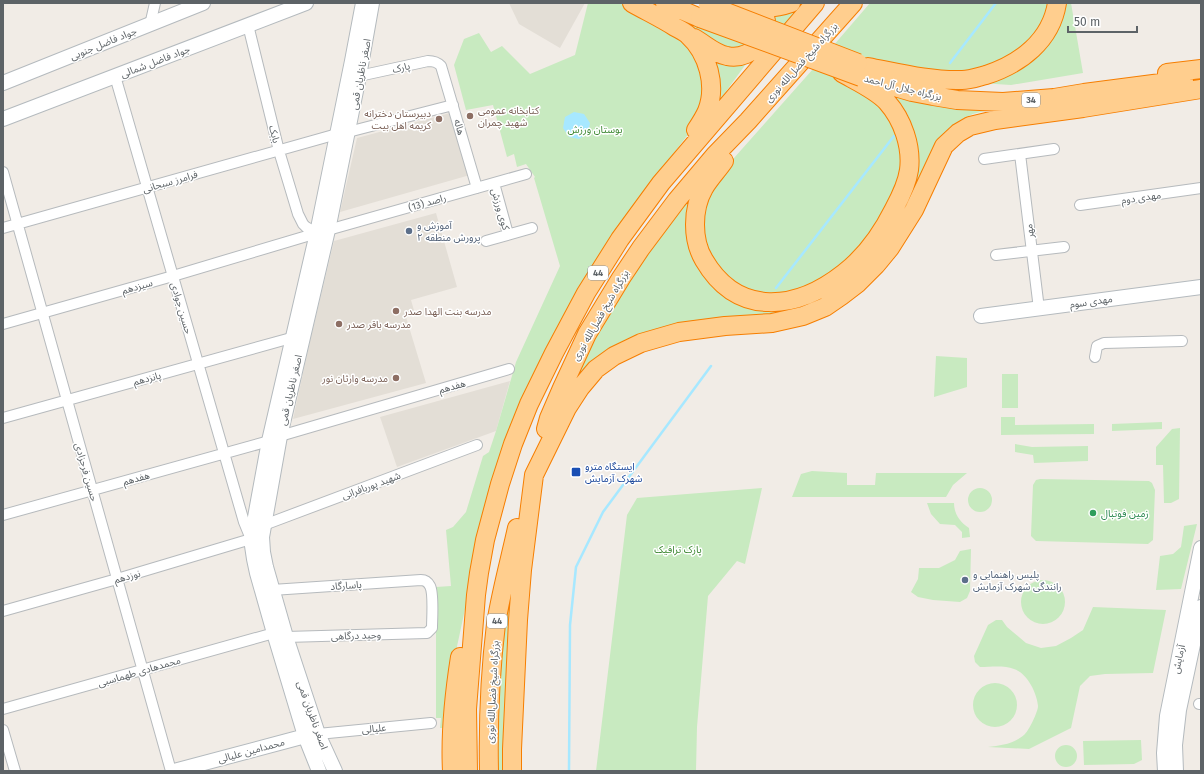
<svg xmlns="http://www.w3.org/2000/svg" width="1204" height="774" viewBox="0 0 1204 774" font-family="'Fira Sans','Noto Sans Arabic',sans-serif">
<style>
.education{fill:#e3ded6}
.green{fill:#c8eac0}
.water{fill:#a7e8ff}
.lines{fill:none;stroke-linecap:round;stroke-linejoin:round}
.stream{stroke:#a7e8ff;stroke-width:2.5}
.street-casing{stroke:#b6babd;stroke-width:12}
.secondary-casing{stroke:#b4babe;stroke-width:16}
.highway-casing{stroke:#f67e00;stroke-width:20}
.street{stroke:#fff;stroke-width:10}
.secondary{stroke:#fff;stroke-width:14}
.highway{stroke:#ffce8e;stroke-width:18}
.highway-bridge-casing{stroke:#f67e00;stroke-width:20;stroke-linecap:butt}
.highway-bridge{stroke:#ffce8e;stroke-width:18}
.education-dot{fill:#8d6e63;stroke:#fff;stroke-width:1.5}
.service-dot{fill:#5c6f8a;stroke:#fff;stroke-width:1.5}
.transit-dot{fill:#1a4fb4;stroke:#fff;stroke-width:1.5}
.leisure-dot{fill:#2e9e5b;stroke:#fff;stroke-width:1.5}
.labels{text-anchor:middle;stroke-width:3;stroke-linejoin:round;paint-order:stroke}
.shield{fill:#fff;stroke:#8e9295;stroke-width:1}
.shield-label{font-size:9px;font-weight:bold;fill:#5d6367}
.street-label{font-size:10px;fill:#5d6367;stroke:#fff}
.education-label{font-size:10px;fill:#785e54;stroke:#fff;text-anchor:start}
.park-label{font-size:10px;fill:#39852e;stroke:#fff}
.service-label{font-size:10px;fill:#4e5e75;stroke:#fff;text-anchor:start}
.transit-label{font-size:10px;fill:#164399;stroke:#fff;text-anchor:start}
.leisure-label{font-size:10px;fill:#27864d;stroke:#fff;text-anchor:start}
</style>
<rect width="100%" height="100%" fill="#f1ece6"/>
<path class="education" d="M509 3H585L560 48 519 24Z
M450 113 470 175 340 212 357 138Z
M436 213 457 287 411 300 415 314 406 317 426 383 293 419 310 341 334 241Z
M510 381 496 431 397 467 380 417Z"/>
<path class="green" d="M588 3H625L685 38 708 81 696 124 629 212 610 239 588 273 476 558 453 665 446 728H440L441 718H436V587L451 586 446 530 453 527 466 512 483 456 489 452 496 431 516 362 560 266 534 178 535 177 526 164 517 167 514 154 507 157 493 105 466 110 454 65 464 39 479 33 491 52 502 46 530 74 575 55Z
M642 3H652L754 46 739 54Z
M802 3H806L784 26 770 20V12L794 7Z
M870 3H1054L1035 43 974 74 887 67 833 46Z
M1064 3H1071L1083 73 1011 85 980 83 1005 75Z
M708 51 751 57 706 119Z
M813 69 856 86 868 94 896 125 905 170 880 224 838 272 780 297 741 291 706 253 700 221 718 176Z
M890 95 988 110 973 114 962 119 950 127 941 137 912 199 849 284 791 315 676 329 576 386 573 377 622 288 700 183 691 239 756 305 858 267 917 147 911 123 907 113Z
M936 356 967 358V387L934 397Z
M1002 374H1018V408H1002Z
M1001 417H1015V425L1094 424V434L1001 435Z
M1162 422V429L1112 431V424Z
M1180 428 1179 499 1171 503H1164L1163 465H1156V447L1172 429Z
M1015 444 1032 447 1088 446V461L1034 463 1033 455 1015 452Z
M812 471 847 473V485H875L876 473H967L953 485 946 497H792L801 474Z
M1040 479 1149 481 1152 483 1155 490 1153 540 1148 544 1036 541 1031 536 1033 485 1036 480Z
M762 488 745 564 737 561 708 596 697 727 696 771H596L627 515 637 498Z
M968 500a12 12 0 1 1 24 0a12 12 0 1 1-24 0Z
M927 503H954C954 514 960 522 969 528L970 537 962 538V532L955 525 940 524 931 514Z
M1197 524 1181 589 1156 590 1160 556 1173 554 1181 547 1184 526Z
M971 549 970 591 967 598 960 602 933 600 918 597 911 592 918 579 919 568H939L955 560 960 551Z
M517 565 508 771H498L497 756 498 646Z
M1021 602a22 22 0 1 1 44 0a22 22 0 1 1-44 0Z
M1093 607 1166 610 1153 673 1105 674 1090 676 1080 686 1071 728 1029 749 988 747C1002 745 1014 744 1025 734 1029 730 1038 712 1038 706 1037 693 1027 673 1014 669 1004 665 991 667 980 667L975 662 974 656 988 625 996 620H1002L1007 627 1026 643 1041 648 1056 646 1071 638 1083 630Z
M973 705a22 22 0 1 1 44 0a22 22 0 1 1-44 0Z
M1141 740 1142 760 1134 764 1084 765 1083 741Z
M1055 756a11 11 0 1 1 22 0a11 11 0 1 1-22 0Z"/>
<path class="water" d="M574 112 584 114 590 123 588 133 579 139 569 137 563 128 565 117Z"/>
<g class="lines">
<path class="stream" d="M950 63 996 3
M776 288 894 136
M569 771 570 625 576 567 603 512 711 366"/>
<g class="street-casing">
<path id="street" d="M150 25 155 3
M248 25 279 151 298 214 303 224 306 227 317 233
M359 76 428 61C434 61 437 62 441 66L477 188
M348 132 453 105
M1020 154 1039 309
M984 159 1054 149
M3 172 171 771
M494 183 508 234
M1080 205 1201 188
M3 228 337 134
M328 230 526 174
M486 241 532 228
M996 255 1064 247
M3 324 173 276 317 233
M1095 357 1097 346 1104 343 1182 341
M3 418 291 338
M280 436 509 369
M3 515 269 441
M264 525 477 445
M272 590 421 580C425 580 428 582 430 586 434 593 432 619 432 628L427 633 286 637
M3 611 117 579 251 539 244 522 115 76
M1199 704H1201
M3 709 274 633
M3 730 15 771
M318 734 431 723"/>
</g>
<g class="secondary-casing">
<path id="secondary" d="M3 83 203 3
M3 119 306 3
M981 316 1201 287
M174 771 313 734
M319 771 305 736 274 633 257 573 254 559 251 539 269 441 317 233 352 61 363 3
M335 771 318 734 286 637 266 567 263 552 262 537 280 436 328 230 359 76 372 3
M1165 771 1164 753 1167 716 1201 548
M1176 771 1175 745 1179 710 1201 607"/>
</g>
<g class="highway-casing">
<path id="highway" d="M632 3C646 11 661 18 675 27 679 29 685 32 688 35 708 53 717 86 707 111 704 118 700 124 696 130
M665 3 700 18
M740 3C760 8 771 10 791 3
M694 38C705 44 715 54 727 56 754 62 778 30 760 8
M868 67C899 73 930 81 962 80 970 80 978 77 986 75 1020 64 1051 41 1057 3
M1167 73 1201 69
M861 77 912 92 933 96 957 100 1003 102 1054 98 1084 93 1184 80
M724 161C718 170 710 178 704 188 692 209 692 240 704 260 738 318 797 310 844 273 865 257 882 233 894 209 901 196 907 184 909 170 912 147 903 120 887 102 876 90 856 81 842 73
M546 429 549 418 562 388 587 334 621 278 641 248 677 200 715 155 748 121 853 3
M452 771C450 733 454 695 460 657
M468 771 467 709 476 595 479 573 485 540 500 484 513 444 529 404 554 353 586 293 620 239 661 183 815 3
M489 771C488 722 490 673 496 624 501 592 510 560 517 528
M512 771V749L518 620 522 570 534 475 567 408 580 388 596 369 614 356 641 343 679 332 725 326 772 323 803 316 825 307 841 296 858 283 876 265 890 248 914 210 944 146 958 133 970 126 995 120 1083 108 1201 89"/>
</g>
<use href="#street" class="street"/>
<use href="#secondary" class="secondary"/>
<use href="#highway" class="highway"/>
<g class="highway-bridge-casing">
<path id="highway-bridge" d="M708 5 858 63
M700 18 861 77"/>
</g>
<use href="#highway-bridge" class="highway-bridge"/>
</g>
<g class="education-dot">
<circle cx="470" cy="116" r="4"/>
<circle cx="439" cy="119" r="4"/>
<circle cx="396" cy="311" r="4"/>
<circle cx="339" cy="324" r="4"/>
<circle cx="396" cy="378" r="4"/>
</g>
<g class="service-dot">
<circle cx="409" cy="231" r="4"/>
<circle cx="965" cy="580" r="4"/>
</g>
<rect class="transit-dot" x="571" y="467" width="10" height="10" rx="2"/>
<circle class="leisure-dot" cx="1093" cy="513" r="4"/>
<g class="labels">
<g class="shield">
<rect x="1022" y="93" width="18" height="14" rx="3"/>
<rect x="588" y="266" width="20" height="14" rx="3"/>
<rect x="487" y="614" width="20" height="14" rx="3"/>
</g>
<g class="shield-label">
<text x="1031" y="103">34</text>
<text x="598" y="276">44</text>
<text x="497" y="624">44</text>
</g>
<g class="street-label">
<text transform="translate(103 43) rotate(-22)" y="4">جواد فاضل جنوبی</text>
<text transform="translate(155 61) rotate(-21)" y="4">جواد فاضل شمالی</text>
<text transform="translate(801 62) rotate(-48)" y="4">بزرگراه شیخ فضل‌الله نوری</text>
<text transform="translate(401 67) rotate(-13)" y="4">پارک</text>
<text transform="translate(360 74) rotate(-79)" y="4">اصغر ناظریان قمی</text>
<text transform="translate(903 87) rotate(14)" y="4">بزرگراه جلال آل احمد</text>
<text transform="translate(460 127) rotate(74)" y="4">هاله</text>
<text transform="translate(275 134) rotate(76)" y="4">بابک</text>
<text transform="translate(170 181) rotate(-16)" y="4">فرامرز سبحانی</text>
<text transform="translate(1141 197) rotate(-8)" y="4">مهدی دوم</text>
<text transform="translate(427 202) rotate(-16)" y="4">راصد (13)</text>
<text transform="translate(501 209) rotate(74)" y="4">کوی ورزش</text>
<text transform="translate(1029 231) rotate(-97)" y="4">مهر</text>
<text transform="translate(137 286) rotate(-16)" y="4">سیزدهم</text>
<text transform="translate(1091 301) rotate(-8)" y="4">مهدی سوم</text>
<text transform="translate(182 308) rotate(74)" y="4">حسین جوادی</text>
<text transform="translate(600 315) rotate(-60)" y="4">بزرگراه شیخ فضل‌الله نوری</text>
<text transform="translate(147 378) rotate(-15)" y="4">پانزدهم</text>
<text transform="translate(452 386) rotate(-16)" y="4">هفدهم</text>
<text transform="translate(290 390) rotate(-77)" y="4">اصغر ناظریان قمی</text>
<text transform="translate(87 472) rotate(74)" y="4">حسین فرحزادی</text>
<text transform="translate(136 478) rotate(-16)" y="4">هفدهم</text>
<text transform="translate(371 485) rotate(-20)" y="4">شهید پوربافرانی</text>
<text transform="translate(127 576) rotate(-16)" y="4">نوزدهم</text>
<text transform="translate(346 585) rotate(-4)" y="4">پاسارگاد</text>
<text transform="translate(356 635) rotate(-2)" y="4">وحید درگاهی</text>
<text transform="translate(1178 659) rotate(-78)" y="4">آزمایش</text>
<text transform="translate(139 671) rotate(-16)" y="4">محمدهادی طهماسبی</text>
<text transform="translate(492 692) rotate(-87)" y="4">بزرگراه شیخ فضل‌الله نوری</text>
<text transform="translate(313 715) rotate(70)" y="4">اصغر ناظریان قمی</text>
<text transform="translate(374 728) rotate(-5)" y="4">علیالی</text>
<text transform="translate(251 750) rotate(-15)" y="4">محمدامین علیالی</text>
</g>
<g class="education-label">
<text x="478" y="114">کتابخانه عمومی<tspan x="478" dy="12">شهید چمران</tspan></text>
<text x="431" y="117" text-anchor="end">دبیرستان دخترانه<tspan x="431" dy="12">کریمه اهل بیت</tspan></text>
<text x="404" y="315">مدرسه بنت الهدا صدر</text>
<text x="347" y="328">مدرسه باقر صدر</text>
<text x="388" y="382" text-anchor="end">مدرسه وارثان نور</text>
</g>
<g class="park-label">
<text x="595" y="133">بوستان ورزش</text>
<text x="678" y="553">پارک ترافیک</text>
</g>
<g class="service-label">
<text x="417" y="229">آموزش و<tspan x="417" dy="12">پرورش منطقه ۲</tspan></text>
<text x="973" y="578">پلیس راهنمایی و<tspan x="973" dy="12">رانندگی شهرک آزمایش</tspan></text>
</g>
<g class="transit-label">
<text x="585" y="470">ایستگاه مترو<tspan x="585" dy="12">شهرک آزمایش</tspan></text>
</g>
<g class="leisure-label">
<text x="1101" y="517">زمین فوتبال</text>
</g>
</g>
<rect width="1204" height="774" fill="none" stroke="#5d6367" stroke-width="8"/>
<path d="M1068 26v6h69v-6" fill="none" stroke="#5d6367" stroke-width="2"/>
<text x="1074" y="26" font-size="12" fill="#5d6367" stroke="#ffffff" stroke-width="3" paint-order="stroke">50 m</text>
</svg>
